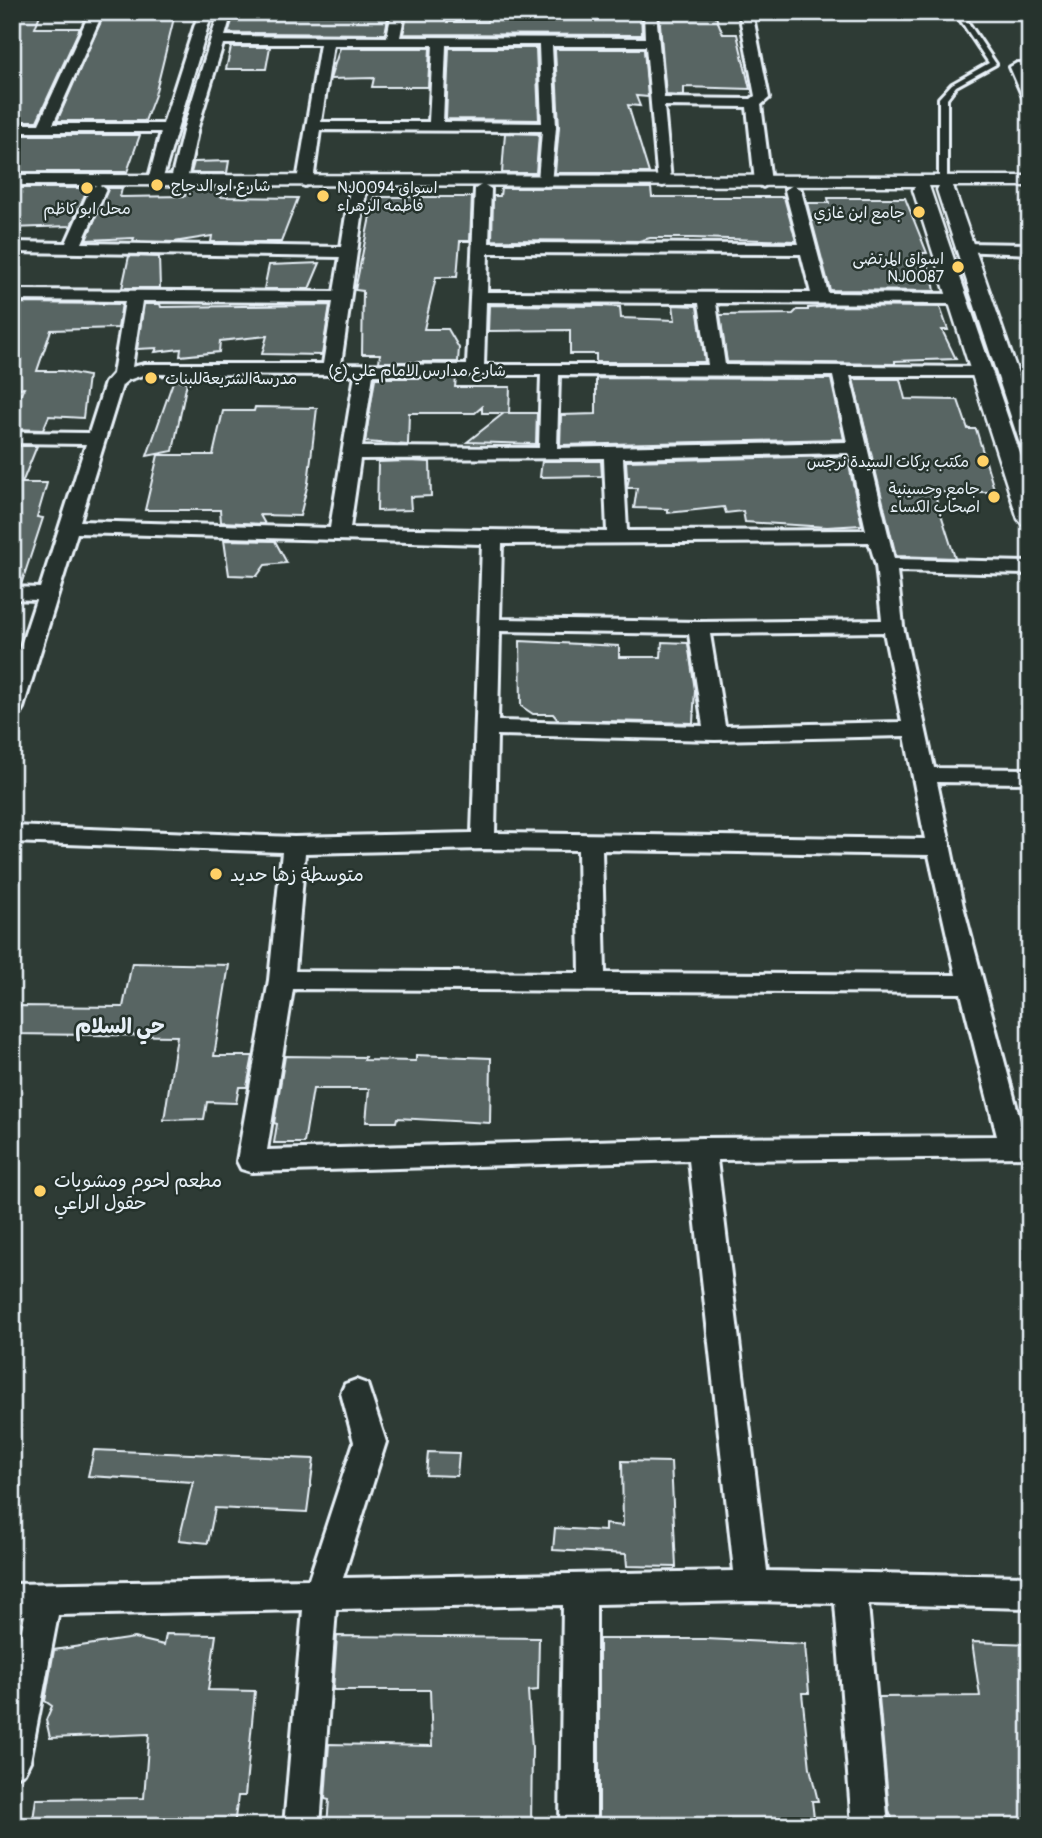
<svg xmlns="http://www.w3.org/2000/svg" width="1042" height="1838" viewBox="0 0 1042 1838" font-family="Pangolin,'Playpen Sans Arabic',sans-serif">
<style>
.building{fill:#596563;stroke:#e8f1f8;stroke-width:2}
.lines{fill:none;stroke-linecap:round;stroke-linejoin:round}
.service-casing{stroke:#e8f1f8;stroke-width:6}
.minor-casing{stroke:#e8f1f8;stroke-width:6}
.tertiary-casing{stroke:#e8f1f8;stroke-width:5}
.service{fill:#26332d;fill-rule:evenodd}
.minor{fill:#26332d;fill-rule:evenodd}
.tertiary{fill:#26332d;fill-rule:evenodd}
.poi-dot{fill:#ffd166;stroke:#26332d;stroke-width:2.5}
.labels{text-anchor:middle;stroke-width:5;stroke-linejoin:round;paint-order:stroke}
.far-poi-label{font-size:16px;fill:#e8f1f8;stroke:#26332d;text-anchor:end}
.far-street-label{font-size:16px;fill:#e8f1f8;stroke:#26332d}
.poi-label{font-size:19px;fill:#e8f1f8;stroke:#26332d;text-anchor:start}
.neighbourhood-label{font-size:21px;font-weight:bold;fill:#e8f1f8;stroke:#26332d}
</style>
<rect width="100%" height="100%" fill="#2e3b35"/>
<filter id="ink" filterUnits="userSpaceOnUse"><feTurbulence type="fractalNoise" baseFrequency=".0143" numOctaves="2"/><feDisplacementMap in="SourceGraphic" scale="14" xChannelSelector="R" yChannelSelector="G"/><feConvolveMatrix kernelMatrix="1 2 1 2 8 2 1 2 1" color-interpolation-filters="sRGB"/></filter>
<g filter="url(#ink)">
<path class="building" d="M12 12H41L35 28H80L37 121H12Z
M105 12 175 14 155 95 145 121H57Z
M235 12H389L385 34 228 33Z
M408 12H449L447 22H487L489 12H641L642 35 403 34Z
M659 12H714L723 34H737L750 89 684 87V96L666 95Z
M231 47H270L266 69H226Z
M340 48H430L428 87H372L374 78 330 79Z
M449 48H536L539 120 446 119Z
M555 49H644L648 97 636 96 640 106 628 105 649 173H555L559 127Z
M505 133 539 134 536 173H502Z
M12 135H140L127 172H12Z
M229 161 227 173H191L194 162Z
M12 188H88L71 226 12 228Z
M108 188H122L120 197 185 196 187 188H223L221 197 298 198 281 242H211L212 236 174 242 133 241 134 238 86 240Z
M501 188H651L652 197H784L796 241 693 238H650L639 241 492 240 493 196H500Z
M374 197H472L470 241H460L457 277H436L424 329H448L459 348 458 362H379L380 354H362L363 291 355 290Z
M828 198H905L927 253H921L932 274 935 291 830 290 807 203H829Z
M129 256 159 257 160 288H122Z
M320 263 309 289H264L269 265Z
M12 303 122 304 118 328 51 330 37 371H62L88 376 83 418 49 416 43 430 12 429V409L24 388 12 387Z
M144 304H160L161 307 330 305 322 355 262 354 267 336 220 341 219 352 180 356 181 349 155 352 157 348 137 349Z
M489 305 601 306 620 307 621 318 675 320 673 305 697 306 705 362H596V354H570V330L488 331Z
M833 306 940 307 948 330H942L956 359 895 361V364L727 362 720 315 793 314 797 310H808V308Z
M375 378H456L455 387H510L509 413H482V407L475 413H409L408 445 365 442Z
M596 378 831 379 844 439 560 445 561 415 596 414Z
M174 379 187 382 173 451 147 456Z
M853 379H900L905 399 958 400 968 429H976L995 492H934L955 558 896 556Z
M255 407 317 408 308 483 300 516 260 515 265 524 221 522 220 510H145L158 455H213L223 411H254Z
M504 413H537L536 444 467 442Z
M12 446H37L22 483H47L37 517 43 518 21 585 12 584Z
M847 456 862 525 827 527 745 522 743 511 726 513 724 507 668 513V509L634 508 637 488H627L629 477H627L626 461Z
M408 461 430 462 431 496 410 497 411 510 377 511 378 462Z
M542 461H601L602 476 540 477Z
M224 540 275 541 287 563 265 565 257 576 229 575Z
M520 641 619 646V657H661L662 642 688 643 695 690 693 723 558 720 553 714H533L521 706Z
M132 963 229 965 214 1056H253L247 1087H239L236 1103 207 1102 204 1119 164 1120 177 1036 12 1034 15 1006 123 1007Z
M416 1055 491 1058 490 1123 397 1118 396 1122H366L369 1089H313L304 1143H274L277 1124 274 1123 285 1056 365 1057 364 1060 416 1061Z
M94 1450 314 1459 307 1512 215 1508 208 1543 179 1540 193 1482 88 1476Z
M428 1452 459 1453 457 1476 426 1475Z
M622 1461 671 1462 676 1567 627 1566 626 1554 553 1550 555 1528 605 1531V1524L623 1526Z
M166 1634 216 1635 208 1690 255 1691 245 1796H238L234 1826H32L36 1799 144 1798 149 1734 50 1738 46 1720 52 1706 45 1701 54 1650 134 1638 164 1645Z
M337 1636 539 1638 538 1690 528 1691 532 1748 531 1826H327L329 1800 325 1799 329 1744 432 1746 430 1690H333Z
M599 1639H706L805 1644 809 1693H802L810 1768 818 1801H812L815 1826H599Z
M972 1642 1030 1644V1826H895L889 1810 879 1697 980 1696Z"/>
<g class="lines">
<g class="service-casing">
<path id="service" d="M955 12H961L996 64 956 86 947 98V182L943 184 939 182V98L952 84 989 63Z"/>
</g>
<g class="minor-casing">
<path id="minor" d="M90 12H103L53 124H163L199 12H212L161 184 156 186 148 181 161 132H12V124H39Z
M219 12H232L225 36 387 37 392 12H405L400 37 645 38 644 12H656L664 98 751 99 755 96 739 12H752L769 98 761 105 771 182 763 187 755 182 747 107 664 106 671 181 663 186 658 184 646 46H552L556 127 551 184 546 186 538 181 542 131 320 130 313 181 305 186 300 184 297 181 320 44H223L198 127 187 180 184 183H174L171 180 184 127ZM333 45H433L429 122H321ZM446 45H539L542 123 443 122Z
M1017 63H1030V71H1026L1030 81V101L1023 97 1010 67Z
M98 184 106 189 82 243 341 247 350 189 353 186H363L366 189 341 364 467 365 475 189 483 184 491 189 489 243 799 244 785 190 793 185 801 190 828 293 958 294 966 299 958 304 716 303 725 365 987 367 990 371 987 375 981 376H850L894 559 1030 562V574L897 571 903 626 934 768 1030 769V783L937 782 963 906 1024 1135H1030V1157L717 1160 767 1571 1030 1576V1608L868 1604 888 1826H852L835 1603 752 1601 596 1604V1826H560L563 1605 336 1609 320 1826H284L303 1610 58 1615 30 1761 24 1773 12 1779V1676L25 1615 12 1616V1584L309 1579 354 1442 341 1393 345 1384 356 1380 367 1384 386 1442 343 1578 734 1571 689 1160 251 1172 241 1169 237 1161 269 980 282 852 12 842V826L294 837 472 833 482 544 77 533 23 708 20 713 12 715V673L36 600 12 599V587L40 588 86 444 12 443V432L89 433 105 383 113 374 125 301 12 300V290L334 292 340 257 12 252V242L66 243 90 189ZM488 253 801 254 811 293 487 292ZM142 301 333 302 323 364H145L132 367ZM486 302 699 303 708 365H484ZM146 374 355 375 330 528 80 521 122 385 128 380ZM373 375H541L539 448 362 447ZM559 375 833 376 847 442 557 448ZM849 453 866 530 627 531 623 458ZM604 458 607 532 350 528 360 459ZM869 542 876 565 882 620 699 622 500 619 502 544ZM500 631 689 634 703 726 498 721ZM884 632 902 722 725 726 710 634ZM497 735 715 740 905 736 925 839 495 833ZM483 849 578 850 580 973 295 971 305 853ZM602 850 929 855 956 975 605 973ZM293 989 961 993 997 1136 702 1138 267 1150Z
M964 243 1030 244V254L958 251 956 248 958 245Z"/>
</g>
<g class="tertiary-casing">
<path id="tertiary" d="M12 175 1030 176V186H953L1030 408V448L1022 446 1019 441 937 190 939 186H929L1030 483V526L1022 524 1018 519 913 190 915 186 12 185Z"/>
</g>
<use href="#service" class="service"/>
<use href="#minor" class="minor"/>
<use href="#tertiary" class="tertiary"/>
</g>
</g>
<g class="poi-dot">
<circle cx="157" cy="185" r="7"/>
<circle cx="87" cy="188" r="7"/>
<circle cx="323" cy="196" r="7"/>
<circle cx="919" cy="212" r="7"/>
<circle cx="958" cy="267" r="7"/>
<circle cx="151" cy="378" r="7"/>
<circle cx="983" cy="461" r="7"/>
<circle cx="994" cy="497" r="7"/>
<circle cx="216" cy="874" r="7"/>
<circle cx="40" cy="1191" r="7"/>
</g>
<g class="labels">
<g class="far-poi-label">
<text x="171" y="191" text-anchor="start">شارع ابو الدجاج</text>
<text x="337" y="193" text-anchor="start">NJ0094 اسواق<tspan x="337" dy="18">فاطمه الزهراء</tspan></text>
<text x="87" y="214" text-anchor="middle">محل ابو كاظم</text>
<text x="905" y="218">جامع ابن غازي</text>
<text x="944" y="264">اسواق المرتضى<tspan x="944" dy="18">NJ0087</tspan></text>
<text x="165" y="384" text-anchor="start">مدرسةالشريعةللبنات</text>
<text x="969" y="467">مكتب بركات السيدة نرجس</text>
<text x="980" y="494">جامع وحسينية<tspan x="980" dy="18">اصحاب الكساء</tspan></text>
</g>
<g class="far-street-label">
<text x="417" y="376">شارع مدارس الامام علي (ع)</text>
</g>
<g class="poi-label">
<text x="230" y="881">متوسطة زها حديد</text>
<text x="54" y="1187">مطعم لحوم ومشويات<tspan x="54" dy="22">حقول الراعي</tspan></text>
</g>
<g class="neighbourhood-label">
<text x="120" y="1033">حي السلام</text>
</g>
</g>
<rect width="1042" height="1838" fill="none" stroke="#26332d" stroke-width="42"/>
<rect x="21" y="21" width="1000" height="1796" fill="none" stroke="#e8f1f8" stroke-width="2.5" filter="url(#ink)"/>
</svg>
